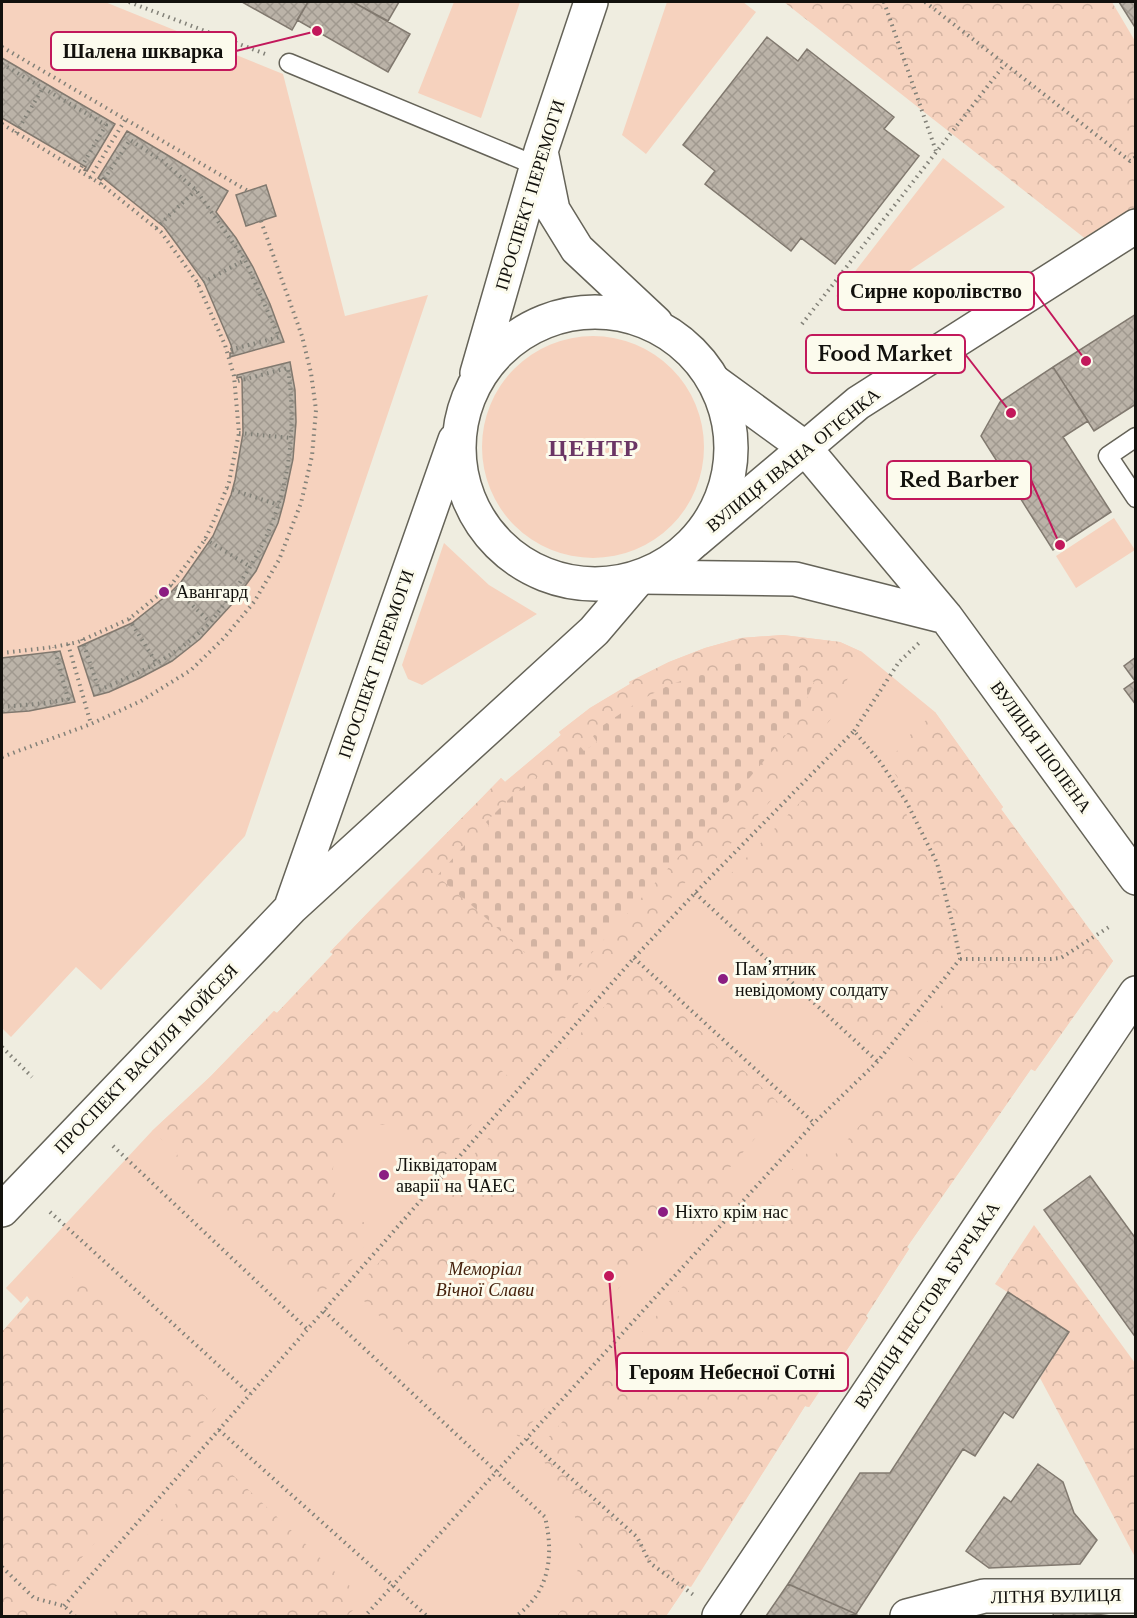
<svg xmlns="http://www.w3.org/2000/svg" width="1137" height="1618" viewBox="0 0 1137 1618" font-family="'Libre Baskerville',serif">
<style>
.green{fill:#f6d2be}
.forest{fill:url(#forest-crowns)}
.cemetery{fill:url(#cemetery-stones)}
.building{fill:url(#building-cross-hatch);stroke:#81796f;stroke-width:1.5}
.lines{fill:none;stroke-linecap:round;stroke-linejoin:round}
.service-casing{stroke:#656358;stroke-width:21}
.minor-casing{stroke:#656358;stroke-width:36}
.tertiary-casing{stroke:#656358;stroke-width:36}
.secondary-casing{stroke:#656358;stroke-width:36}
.path{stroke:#828178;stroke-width:4;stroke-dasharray:1.5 4.5;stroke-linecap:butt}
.service{stroke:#fff;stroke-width:18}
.minor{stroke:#fff;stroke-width:33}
.tertiary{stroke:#fff;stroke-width:33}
.secondary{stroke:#fff;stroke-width:33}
.poi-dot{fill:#8b1e82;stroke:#fcfbed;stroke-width:2}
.labels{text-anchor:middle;stroke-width:6;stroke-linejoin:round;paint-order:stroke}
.street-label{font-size:18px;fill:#12110d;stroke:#fcfbed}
.poi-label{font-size:18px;fill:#12110d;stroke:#fcfbed;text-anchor:start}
.park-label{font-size:18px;font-style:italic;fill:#46220d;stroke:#fcfbed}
.district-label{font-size:24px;font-weight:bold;letter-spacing:1.5px;fill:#6b3665;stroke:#fcfbed}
.leader{fill:none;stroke:#c2185b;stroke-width:2}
.callout-dot{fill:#c2185b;stroke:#fcfbed;stroke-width:2}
.callout{fill:#fcfbed;stroke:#c2185b;stroke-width:2}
.callout-label{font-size:20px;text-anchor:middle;font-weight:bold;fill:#12110d}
</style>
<defs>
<pattern id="forest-crowns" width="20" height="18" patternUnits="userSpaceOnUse" patternTransform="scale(1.5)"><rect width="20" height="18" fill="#f6d2be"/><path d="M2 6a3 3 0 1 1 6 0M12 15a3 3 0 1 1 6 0" fill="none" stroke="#d2b3a2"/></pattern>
<pattern id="cemetery-stones" width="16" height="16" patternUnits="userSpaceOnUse" patternTransform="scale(1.5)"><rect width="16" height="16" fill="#f6d2be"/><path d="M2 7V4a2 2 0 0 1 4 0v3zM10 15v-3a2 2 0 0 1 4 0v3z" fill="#d2b3a2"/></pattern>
<pattern id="building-cross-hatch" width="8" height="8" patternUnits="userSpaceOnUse" patternTransform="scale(1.5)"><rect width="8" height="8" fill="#bbb3a8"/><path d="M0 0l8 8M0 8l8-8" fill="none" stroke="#a0998f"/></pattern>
</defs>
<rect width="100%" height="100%" fill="#efede0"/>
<path class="green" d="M2 2H105L283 74 345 316 428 295 245 836 101 990 76 967 11 1037 2 1028Z
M454 2H520L481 118 418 93Z
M667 2H743L756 12 646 154 622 135Z
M943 158 1005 207 852 309 836 296Z
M482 447a111 111 0 1 1 222 0a111 111 0 1 1-222 0Z
M1114 518 1135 550 1076 588 1056 556Z
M444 543 489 585 537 614 422 685 408 679 402 665Z
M783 635 840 642 862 652 935 712 1003 807 1001 809 1113 961 1035 1071 1031 1069 907 1247 909 1249 866 1316 868 1318 809 1407 805 1406 691 1587 687 1585 666 1616H2V1332L30 1300 27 1296 21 1303 6 1288 152 1131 211 1076 274 1011 277 1013 333 954 330 952C386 893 445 836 501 778L505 782 561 735 559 732 590 708 630 684 629 682 669 662 705 648 741 638Z"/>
<path class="forest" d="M784 2H1112L1135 41V208L1087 240Z
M783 635 840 642 862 652 840 693V701L837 705 841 708 825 726 828 746 790 779 749 825 698 877H690L520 1069 502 1055 494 1064 511 1079 435 1167C429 1148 417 1130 396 1126 340 1115 308 1186 355 1218 363 1223 372 1225 381 1227L315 1302 226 1213 180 1171 182 1167 173 1160 178 1154 152 1131 211 1076 274 1011 277 1013 333 954 330 952C386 893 445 836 501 778L505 782 561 735 559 732 590 708 630 684 629 682 669 662 705 648 741 638Z
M935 712 1003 807 1001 809 1091 932 1063 953 1059 954H968L964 951 961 942 940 858 914 801 885 760 901 748 899 745Z
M849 752 858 753 875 768 904 809 930 864 950 933C952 948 948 956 940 968L879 1041H872L715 898V890Z
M1098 940 1113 961 1035 1071 1031 1069 907 1247 909 1249 866 1316 868 1318 809 1407 805 1406 690 1587 687 1585 666 1616H557C560 1611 564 1606 567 1601 589 1559 582 1502 546 1470L549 1467 538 1457V1449L756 1204 759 1206 809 1151 826 1165 914 1062 902 1051 950 996 947 993 970 963H1057L1068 960 1085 946Z
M632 975H639L778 1102V1112L725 1173 736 1183 737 1195 698 1239 679 1222 605 1303 624 1321 519 1437 508 1428 501 1435 363 1300 369 1293 360 1284Z
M1034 1225 1135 1363V1557L1040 1378 1069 1332 995 1284Z
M75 1275 217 1407 50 1593 42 1592 37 1590 2 1557V1332L41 1288 54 1298Z
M216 1459 353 1589 348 1595 358 1605 347 1616H110L120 1606 100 1588Z
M2 1577 32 1606 34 1612 31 1616H2Z"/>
<path class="cemetery" d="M755 660 801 662 799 668 812 673 808 680 814 682 797 722 745 783 562 986 477 910 437 876 465 845 468 848 489 826 486 822 515 793 580 746 584 751 597 742 593 736 603 729 602 726 641 700 669 685 708 672 711 680 716 678 715 674 720 672 719 668Z"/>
<path class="building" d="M242 2H308L292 30Z
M308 2H353L410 34 388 72 297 20Z
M353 2H399L388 21Z
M1119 2H1136V29Z
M767 37 798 61 807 49 894 117 884 129 919 156 835 264 801 238 791 251 705 184 715 171 683 145Z
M2 58 115 124 87 171 84 170 86 167 2 118Z
M127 131 228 191 216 212 236 238 253 267 270 304 284 342 230 357V353H233L231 345 204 282 178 246 164 227 103 178 101 180 98 178Z
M266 185 276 216 246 226 236 195Z
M1136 314V404L1094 431 1053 367Z
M290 362 295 390 296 422 293 459 284 501 278 523 256 571 232 604 200 639 172 661 140 678 109 692 94 696 78 647 132 623 171 592 181 582 213 536 231 495 235 480 243 433 242 380 241 377 237 378V375Z
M1053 367 1088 421 1063 437 1111 512 1053 550 981 436 1000 402Z
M60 651 75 702 29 711 2 713V658Z
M1136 657V705L1124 689 1135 681 1124 666Z
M1090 1176 1136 1239V1338L1044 1210Z
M1008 1292 1069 1332 1013 1418 1004 1412 975 1456 963 1449 856 1614 788 1584 860 1473H890Z
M1038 1464 1063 1482 1074 1513 1097 1540 1080 1564 989 1568 966 1551 1004 1497 1011 1502Z
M788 1584 856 1614 847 1616H766Z
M1054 1609 1111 1616H1053Z"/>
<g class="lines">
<g class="service-casing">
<path id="service" d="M289 63 537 166
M1136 437 1108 456 1136 498"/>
</g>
<g class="minor-casing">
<path id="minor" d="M719 1616 1136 993
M907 1616 984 1596H1136"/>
</g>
<g class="tertiary-casing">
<path id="tertiary" d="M715 382 804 447 946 617 1136 878
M695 541 858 403 1136 226
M640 577 795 579 946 617"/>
</g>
<g class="secondary-casing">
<path id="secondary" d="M542 156 553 210 577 249 656 323
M459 448a136 136 0 1 1 272 0a136 136 0 1 1-272 0Z
M477 373 541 151 591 2
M292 904 455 440
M2 1210 291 908 594 631 640 577"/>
</g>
<path class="path" d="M129 2 268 55
M884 2 936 151
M925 2 1130 161 1136 157
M2 47 248 191
M2 64 106 125 79 171
M2 124 101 184 161 232 197 282 225 345 234 376 239 433 229 482 212 525 204 541 171 585 129 619 78 642 54 647 2 653
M16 133 43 88
M90 178 125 120
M101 184 130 140 162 161 196 190 245 260 279 337 226 351
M156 228 196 190
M198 285 245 260
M802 324 1005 64
M239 433 291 438
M227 488 279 505
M205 539 251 567
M171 585 210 622
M129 619 157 664
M82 639 99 690C136 675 172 658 201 631 213 621 221 608 230 596 282 529 300 452 288 368L234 382
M68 644 91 724
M2 707 46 703 68 699 54 647
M854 731 899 662 920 642
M2 757 91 724 141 701 191 670 224 638 254 602 279 560 301 503 312 456 316 410 311 373 302 336 261 221
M695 893 877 1061
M634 958 814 1123
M960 959H1051L1061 958 1112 925
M2 1047 32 1077
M113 1146 307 1329
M50 1212 250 1394
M324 1311 545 1517C554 1555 550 1592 516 1616
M219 1430 427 1616
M527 1439 637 1537 650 1563 695 1596
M2 1567 34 1598 64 1606 75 1616
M64 1606 634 958 695 893 854 731 881 763 907 803 937 863 954 929 960 959 878 1061 814 1123 365 1616"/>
<use href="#service" class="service"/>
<use href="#minor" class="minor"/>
<use href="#tertiary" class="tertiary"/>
<use href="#secondary" class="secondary"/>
</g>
<g class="poi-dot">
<circle cx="164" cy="592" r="6"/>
<circle cx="723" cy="979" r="6"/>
<circle cx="384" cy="1175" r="6"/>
<circle cx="663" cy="1212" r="6"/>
</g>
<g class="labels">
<g class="street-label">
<text transform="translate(530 195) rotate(-73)" y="6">ПРОСПЕКТ ПЕРЕМОГИ</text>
<text transform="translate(793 460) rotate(-39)" y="6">ВУЛИЦЯ ІВАНА ОГІЄНКА</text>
<text transform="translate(376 664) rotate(-71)" y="6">ПРОСПЕКТ ПЕРЕМОГИ</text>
<text transform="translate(1041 747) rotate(54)" y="6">ВУЛИЦЯ ШОПЕНА</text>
<text transform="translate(146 1059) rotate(-46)" y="6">ПРОСПЕКТ ВАСИЛЯ МОЙСЕЯ</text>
<text transform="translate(927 1305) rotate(-56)" y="6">ВУЛИЦЯ НЕСТОРА БУРЧАКА</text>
<text transform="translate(1056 1596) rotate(-1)" y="6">ЛІТНЯ ВУЛИЦЯ</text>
</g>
<g class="poi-label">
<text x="176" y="598">Авангард</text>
<text x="735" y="975">Пам’ятник<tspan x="735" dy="21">невідомому солдату</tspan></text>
<text x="396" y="1171">Ліквідаторам<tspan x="396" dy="21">аварії на ЧАЕС</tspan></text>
<text x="675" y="1218">Ніхто крім нас</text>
</g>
<g class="park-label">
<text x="485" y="1275">Меморіал<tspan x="485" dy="21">Вічної Слави</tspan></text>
</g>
<g class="district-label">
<text x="594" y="456">ЦЕНТР</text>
</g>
</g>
<path class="leader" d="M317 31L236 51M1086 361L1034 291M1011 413L965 354M1060 545L1031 480M609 1276L617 1372"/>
<g class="callout-dot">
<circle cx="317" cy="31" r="6"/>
<circle cx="1086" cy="361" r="6"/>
<circle cx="1011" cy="413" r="6"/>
<circle cx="1060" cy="545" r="6"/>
<circle cx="609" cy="1276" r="6"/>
</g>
<g class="callout">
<rect x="51" y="32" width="185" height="38" rx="6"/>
<rect x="838" y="272" width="196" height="38" rx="6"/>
<rect x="806" y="335" width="159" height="38" rx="6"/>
<rect x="887" y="461" width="144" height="38" rx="6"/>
<rect x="617" y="1353" width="231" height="38" rx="6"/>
</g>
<g class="callout-label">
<text x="143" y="58">Шалена шкварка</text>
<text x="936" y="298">Сирне королівство</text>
<text x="885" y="361">Food Market</text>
<text x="959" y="487">Red Barber</text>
<text x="732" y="1379">Героям Небесної Сотні</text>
</g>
<rect width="1137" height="1618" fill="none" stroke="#12110d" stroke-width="6"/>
</svg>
